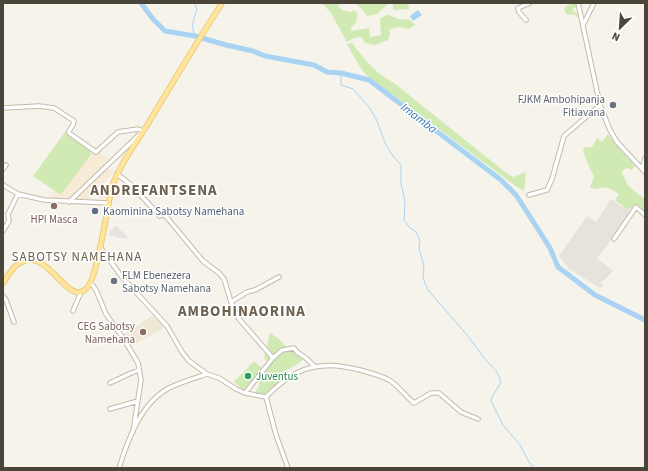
<svg xmlns="http://www.w3.org/2000/svg" width="648" height="471" viewBox="0 0 648 471" font-family="'Source Sans 3',sans-serif">
<style>
.commercial{fill:#f7ead7}
.industrial{fill:#e6e2dc}
.education{fill:#efe8d5}
.green{fill:#d1eab4}
.parking{fill:#e5e3df}
.water{fill:#a8d3f2}
.lines{fill:none;stroke-linecap:round;stroke-linejoin:round}
.stream{stroke:#a8d3f2;stroke-width:1}
.river{stroke:#a8d3f2;stroke-width:5}
.minor-casing{stroke:#c2bbad;stroke-width:5.5}
.major-casing{stroke:#e5c26a;stroke-width:6}
.minor{stroke:#fff;stroke-width:3.5}
.major{stroke:#ffe49b;stroke-width:4.5}
.worship-dot{fill:#6b7280;stroke:#fff;stroke-width:1.5}
.education-dot{fill:#8d6e63;stroke:#fff;stroke-width:1.5}
.service-dot{fill:#5c6f8a;stroke:#fff;stroke-width:1.5}
.leisure-dot{fill:#2e9e5b;stroke:#fff;stroke-width:1.5}
.labels{text-anchor:middle;stroke-width:3;stroke-linejoin:round;paint-order:stroke}
.worship-label{font-size:11px;fill:#5b616d;stroke:#fff;text-anchor:end}
.service-label{font-size:11px;fill:#4e5e75;stroke:#fff;text-anchor:start}
.education-label{font-size:11px;fill:#785e54;stroke:#fff}
.leisure-label{font-size:11px;fill:#27864d;stroke:#fff;text-anchor:start}
.water-label{font-size:12px;font-style:italic;fill:#2e78b1;stroke:#fff}
.quarter-label{font-size:13px;letter-spacing:1px;fill:#6d6250;stroke:#fff}
.district-label{font-size:15px;font-weight:bold;letter-spacing:1px;fill:#6d6250;stroke:#fff}
</style>
<rect width="100%" height="100%" fill="#f6f3eb"/>
<path class="commercial" d="M140 132 108 167 113 173 99 188 107 196 103 201 94 194 88 199 50 198 54 190 62 194 93 152 95 153 101 152 110 160Z"/>
<path class="industrial" d="M611 199 632 213 597 258 613 271 601 283 603 286 600 288 569 269 559 256 587 216 596 222Z"/>
<path class="education" d="M154 315 165 327 130 347 121 336Z"/>
<path class="green" d="M322 3H339L338 6 342 10 351 12 354 10 358 14 356 22 351 28V31L369 28 370 37 381 35 380 19C391 12 389 16 399 19 403 20 407 19 410 20L415 25 409 29 400 27 389 29 390 34 388 40 375 45 365 43 361 37 353 38 347 42 331 13Z
M355 3H388V4L377 14 367 16 361 8Z
M393 3H408L409 9 393 10Z
M572 3H577V7L573 8V11L578 14 577 18 575 15 566 14 564 8Z
M352 43C367 62 373 71 394 83L505 172 513 177 526 172 524 191 517 187 366 75 360 67 347 44Z
M65 132 92 153 61 195 33 176Z
M608 134 616 145 635 166 632 170 627 168 623 170 622 174C626 178 625 182 629 186 633 191 640 195 645 199V213L637 205 633 209 631 208 628 210 615 200 619 194C612 190 605 185 597 189L590 188 594 176 589 167 583 151 585 147H592L597 138 602 142Z
M270 333 279 339 287 348 303 357 304 359 296 365 287 370 288 375 286 377 263 395 255 393 259 386V379L269 364 264 358Z
M254 361 263 369 243 390 234 382Z"/>
<path class="parking" d="M116 225 119 229 128 237 126 238H118L113 235 111 237 108 235 110 231Z"/>
<path class="water" d="M418 10 422 15 413 21 410 16Z"/>
<g class="lines">
<path class="stream" d="M194 3 197 9C194 19 190 26 195 36
M341 73V85L353 89 369 107 376 119 386 145 393 156 401 165V184L405 201 404 220 410 228 416 232 420 241 419 248 424 266 423 278 428 290 468 336 484 358 497 372 501 382 492 397 491 401 503 425 520 445 529 462 534 468"/>
<path class="river" d="M141 3 153 19 165 31 195 36 226 45 253 51 265 56 314 65 327 72 341 73 369 80 501 180 516 195 527 212 550 248 558 267 595 295 645 320"/>
<g class="minor-casing">
<path id="minor" d="M578 3 600 105 610 130 617 142 645 172
M526 20 519 12 518 8 530 3
M583 25 594 3
M3 108 39 106 54 108 74 121 73 125 69 131V133L96 152 118 132 138 129 143 131
M3 169 6 165
M642 169 645 158
M117 174 131 185 160 216 164 214 203 261 219 273 224 279 231 302 239 319 273 358
M3 185 18 194 44 200 108 203
M529 195 547 190 552 179 564 136 600 105
M69 202 141 133
M3 231 9 221 8 214 18 194
M614 239 636 207 645 215
M100 247 122 277 167 326 182 352 189 361 207 374 219 378 236 389 245 393 266 397 276 435 288 468
M91 283 96 290 106 314 125 341 138 363 141 380 133 432
M3 296 6 300 14 322
M231 302 247 292 255 290 279 277
M73 311 81 292
M110 383 129 374 139 370
M245 393 273 358 282 350 294 348 297 352 306 358 314 366
M266 397C295 367 320 359 360 370 370 373 380 375 389 380 399 386 405 396 414 403L431 393H439L461 412 478 419
M110 409 138 401
M119 468C128 439 141 403 169 388 181 382 195 378 207 374"/>
</g>
<g class="major-casing">
<path id="major" d="M3 283C7 277 12 268 18 264 47 243 66 307 86 289 98 279 107 204 113 184 121 162 137 142 149 122 173 82 197 42 222 3"/>
</g>
<use href="#minor" class="minor"/>
<use href="#major" class="major"/>
</g>
<g class="worship-dot">
<circle cx="613" cy="105" r="4"/>
<circle cx="114" cy="281" r="4"/>
</g>
<g class="education-dot">
<circle cx="54" cy="206" r="4"/>
<circle cx="143" cy="332" r="4"/>
</g>
<circle class="service-dot" cx="95" cy="211" r="4"/>
<circle class="leisure-dot" cx="248" cy="376" r="4"/>
<g class="labels">
<g class="worship-label">
<text x="605" y="103">FJKM Ambohipanja<tspan x="605" dy="13">Fitiavana</tspan></text>
<text x="122" y="279" text-anchor="start">FLM Ebenezera<tspan x="122" dy="13">Sabotsy Namehana</tspan></text>
</g>
<g class="service-label">
<text x="103" y="215">Kaominina Sabotsy Namehana</text>
</g>
<g class="education-label">
<text x="54" y="223">HPI Masca</text>
<text x="135" y="330" text-anchor="end">CEG Sabotsy<tspan x="135" dy="13">Namehana</tspan></text>
</g>
<g class="leisure-label">
<text x="256" y="380">Juventus</text>
</g>
<g class="water-label">
<text transform="translate(419 118) rotate(37)" y="4">Imamba</text>
</g>
<g class="quarter-label">
<text x="77" y="261">SABOTSY NAMEHANA</text>
</g>
<g class="district-label">
<text x="154" y="195">ANDREFANTSENA</text>
<text x="242" y="316">AMBOHINAORINA</text>
</g>
</g>
<rect width="648" height="471" fill="none" stroke="#4a4439" stroke-width="8"/>
<g transform="translate(620 28) rotate(205)" stroke="#ffffff" stroke-width="3" paint-order="stroke">
<path d="M0-3L7 15L0 10L-7 15Z" fill="#4a4439"/>
<text y="-6" font-size="11" font-weight="bold" text-anchor="middle" fill="#4a4439">N</text>
</g>
</svg>
